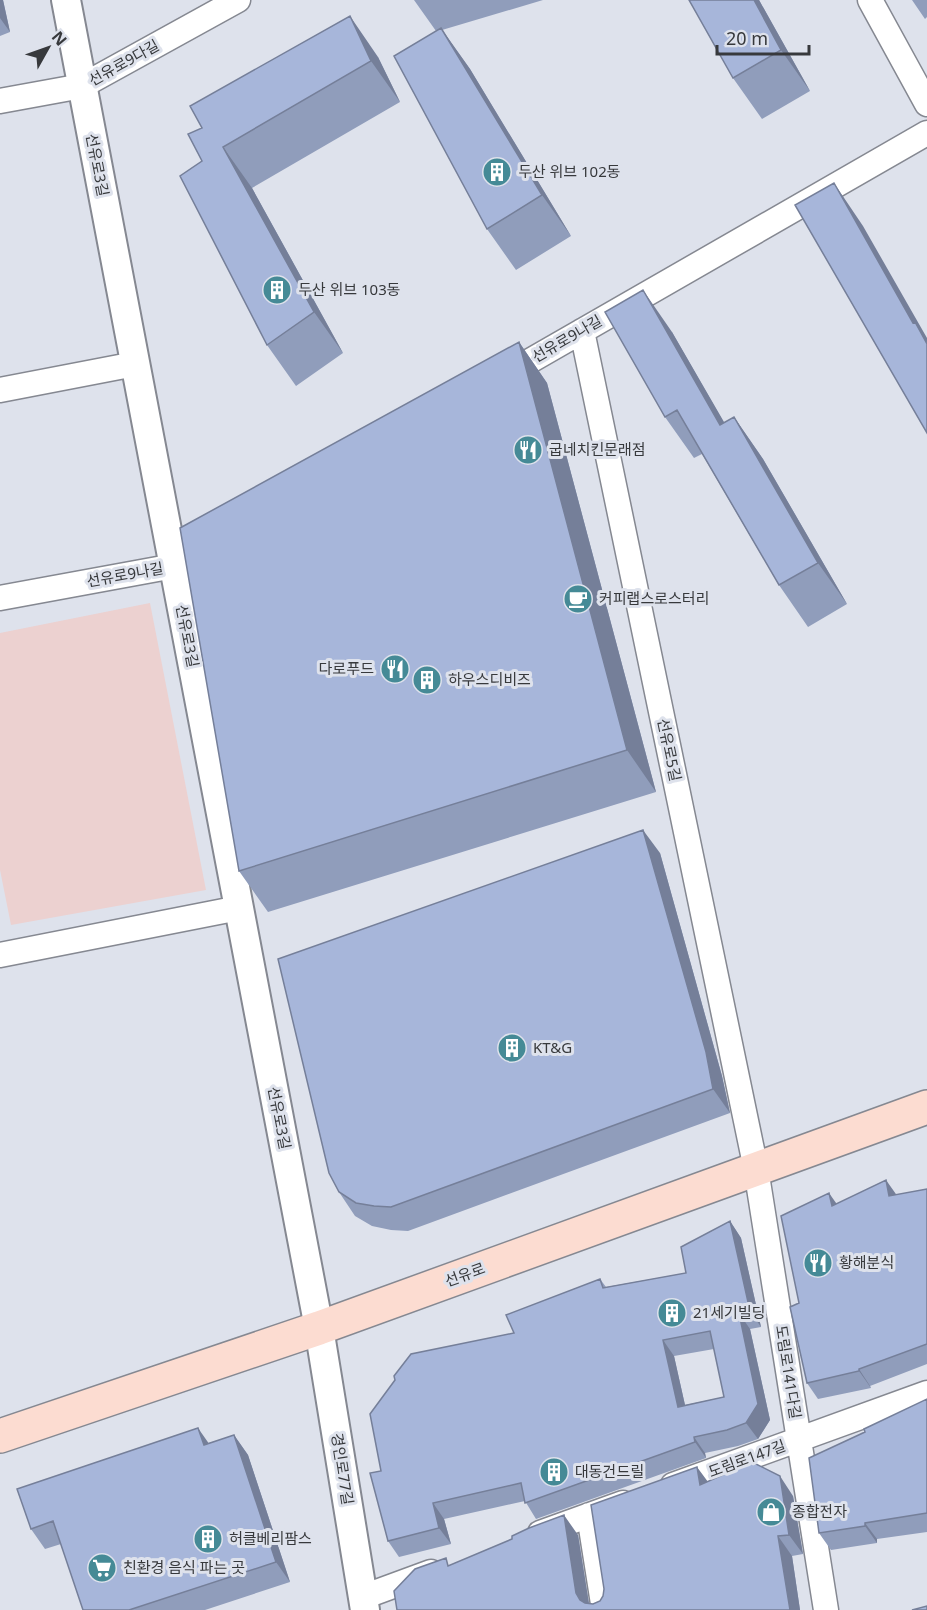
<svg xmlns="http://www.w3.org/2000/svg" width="927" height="1610" viewBox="0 0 927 1610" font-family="'Noto Sans','Noto Sans KR',sans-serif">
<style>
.industrial{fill:#ecd1d0}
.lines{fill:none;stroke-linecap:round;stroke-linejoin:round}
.minor-casing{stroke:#858891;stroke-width:27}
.tertiary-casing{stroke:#858891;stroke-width:32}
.secondary-casing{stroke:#858891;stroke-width:36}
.minor{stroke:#fff;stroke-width:24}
.tertiary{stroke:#fff;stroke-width:28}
.secondary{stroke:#fcdcd1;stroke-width:33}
.wall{fill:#909dbb;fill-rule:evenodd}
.shaded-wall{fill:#757f99}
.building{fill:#a7b6da;stroke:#757f99;stroke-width:1.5;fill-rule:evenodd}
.labels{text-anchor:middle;stroke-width:6;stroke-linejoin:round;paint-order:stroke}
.street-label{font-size:15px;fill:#37393c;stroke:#dee2ec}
.poi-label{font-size:15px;fill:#37393c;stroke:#dee2ec;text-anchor:start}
</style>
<rect width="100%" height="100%" fill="#dee2ec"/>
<path class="industrial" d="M150 603 206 890 11 925 0 870V633Z"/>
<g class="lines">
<g class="minor-casing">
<path id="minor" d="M870 0 927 104
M0 101 82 86 238 0
M582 331 756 1169 826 1610
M502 377 927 133
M0 390 135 364
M0 598 174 566 189 557
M0 955 239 908
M673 1485 927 1393
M589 1515 604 1610
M540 1533 623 1503
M363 1597 431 1572"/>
</g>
<g class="tertiary-casing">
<path id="tertiary" d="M66 0 319 1328 365 1610"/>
</g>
<g class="secondary-casing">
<path id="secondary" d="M0 1436 319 1328 927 1107"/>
</g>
<use href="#minor" class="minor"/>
<use href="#tertiary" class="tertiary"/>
<use href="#secondary" class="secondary"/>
</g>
<path class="wall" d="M0 0H3L10 32 0 36Z
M414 0H543L442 30 470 69 571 236 516 270 487 229 436 31Z
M759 0 810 91 762 119 733 78Z
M912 0H927V17L925 19Z
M378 57 400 102 252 188 343 353 296 386 267 345 202 161 188 134Z
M672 332 724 423 734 417 763 459 847 604 808 627 779 585 702 454 694 458 665 417Z
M519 342 547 383 656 792 268 912 239 871Z
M660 853 722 1076 730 1113 408 1231 391 1230 372 1226 355 1216 339 1192Z
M927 1189V1364L870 1386 871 1388 818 1399 807 1383 799 1303 837 1204 896 1195Z
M730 1221 741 1238 761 1327 750 1329 770 1420 758 1439 738 1446 705 1453 706 1458 536 1519 525 1501 444 1519 451 1544 399 1557 388 1541 381 1471 514 1333 600 1279 606 1287 686 1273ZM714 1349 724 1397 685 1405 674 1356Z
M927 1399V1532L877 1539V1543L831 1550 819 1533 865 1432Z
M234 1435 248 1455 290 1582 205 1610H83L61 1544 45 1549 31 1529 209 1443Z
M707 1481 793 1496 803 1554 792 1556 800 1610H397L450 1565 578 1535 589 1604H593L600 1601Z"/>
<path class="shaded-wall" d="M0 0H3L10 32 0 18Z
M754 0H759L810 91 781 50Z
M350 16 378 57 400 102 371 61Z
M441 28 470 69 571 236 542 195Z
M223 147 252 188 343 353 314 312Z
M834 183 863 226 927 338V344L913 323Z
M643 290 672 332 750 467 720 425Z
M519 342 547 383 656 792 627 750Z
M734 417 763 459 847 604 818 563Z
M643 830 660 853 722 1076 730 1113 713 1089Z
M886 1180 898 1197 889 1196Z
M829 1193 841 1210 832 1206Z
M730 1221 741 1238 761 1327 750 1311Z
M739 1313 750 1329 770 1420 758 1439 746 1423Z
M663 1340 674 1356 689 1423 678 1407Z
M859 1369 870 1386 871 1388 859 1371Z
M198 1428 212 1448 204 1445Z
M234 1435 248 1455 290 1582 276 1562Z
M694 1437 705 1453 706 1458 695 1442Z
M697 1467 711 1486 700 1485Z
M780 1476 793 1496 803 1554 789 1535Z
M433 1503 444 1519 451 1544 439 1528Z
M564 1515 578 1535 590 1610 580 1600 576 1593Z
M865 1523 877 1539V1543L865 1526Z
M778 1536 792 1556 800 1610H790Z"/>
<path class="building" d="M689 0H754L781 50 733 78Z
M350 16 371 61 223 147 314 312 267 345 180 176 202 161 188 134 202 128 190 106Z
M441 28 542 195 487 229 394 56Z
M834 183 913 323 915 322 927 344V433L795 205Z
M643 290 720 425 734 417 818 563 779 585 677 410 665 417 605 312Z
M519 342 627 750 239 871 180 528Z
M643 830 706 1052 713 1089 391 1207 374 1206 356 1203 339 1192 329 1173 278 959Z
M886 1180 889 1196 927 1189V1344L859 1369V1371L807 1383 790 1307 799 1303 781 1216 829 1193 832 1206Z
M730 1221 750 1311 739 1313 758 1404 746 1423 727 1430 694 1437 695 1442 525 1503 521 1483 433 1503 439 1528 388 1541 370 1473 381 1471 370 1414 395 1380 394 1376 411 1354 514 1333 506 1315 600 1279 603 1288 686 1273 681 1247ZM710 1331 724 1397 678 1407 663 1340Z
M927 1399V1513L865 1523V1526L819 1533 809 1458 865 1432 864 1429Z
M198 1428 204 1445 234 1435 276 1562 129 1610H83L53 1521 31 1529 17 1489Z
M752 1462 780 1476 789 1535 778 1536 790 1610H397L394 1591 415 1569 446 1558 448 1566 512 1539V1536L529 1528 564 1515 576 1593 580 1600 585 1603 593 1604 600 1601 603 1596 604 1589 591 1505 697 1467 700 1485Z
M927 1606V1610H912Z"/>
<defs>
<g id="building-disc" transform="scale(1.5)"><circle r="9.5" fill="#458a96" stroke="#dee2ec"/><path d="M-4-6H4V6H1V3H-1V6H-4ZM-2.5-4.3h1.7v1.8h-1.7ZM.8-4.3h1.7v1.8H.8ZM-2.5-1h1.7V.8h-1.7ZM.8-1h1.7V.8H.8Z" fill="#fff"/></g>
<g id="restaurant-disc" transform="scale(1.5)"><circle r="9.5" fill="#458a96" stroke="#dee2ec"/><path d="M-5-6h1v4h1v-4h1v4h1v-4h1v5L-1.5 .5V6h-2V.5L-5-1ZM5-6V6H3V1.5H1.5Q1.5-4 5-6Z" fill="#fff"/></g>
<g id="cafe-disc" transform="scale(1.5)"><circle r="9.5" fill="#458a96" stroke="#dee2ec"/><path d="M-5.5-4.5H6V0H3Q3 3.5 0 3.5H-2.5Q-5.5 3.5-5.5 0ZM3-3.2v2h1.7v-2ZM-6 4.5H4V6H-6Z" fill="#fff"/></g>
<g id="shop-disc" transform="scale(1.5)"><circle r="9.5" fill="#458a96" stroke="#dee2ec"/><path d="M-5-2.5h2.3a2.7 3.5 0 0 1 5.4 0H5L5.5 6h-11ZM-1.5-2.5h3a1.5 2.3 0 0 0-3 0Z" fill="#fff"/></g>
<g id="supermarket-disc" transform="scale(1.5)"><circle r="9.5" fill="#458a96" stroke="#dee2ec"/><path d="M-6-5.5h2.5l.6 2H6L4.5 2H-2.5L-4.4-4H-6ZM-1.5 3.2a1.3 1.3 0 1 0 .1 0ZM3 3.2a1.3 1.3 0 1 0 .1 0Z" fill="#fff"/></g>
</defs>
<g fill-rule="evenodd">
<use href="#building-disc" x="497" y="172"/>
<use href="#building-disc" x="277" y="290"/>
<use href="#restaurant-disc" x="528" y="450"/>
<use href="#cafe-disc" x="578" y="599"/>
<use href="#restaurant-disc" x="395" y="669"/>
<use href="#building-disc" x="427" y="680"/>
<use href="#building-disc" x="512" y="1048"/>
<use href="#restaurant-disc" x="818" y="1263"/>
<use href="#building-disc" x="672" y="1313"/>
<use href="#building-disc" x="554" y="1472"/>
<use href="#shop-disc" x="771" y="1512"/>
<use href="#building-disc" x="208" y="1539"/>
<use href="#supermarket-disc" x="102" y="1568"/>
</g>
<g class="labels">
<g class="street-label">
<text transform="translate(124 63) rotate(-29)" y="5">선유로9다길</text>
<text transform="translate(97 165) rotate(79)" y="5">선유로3길</text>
<text transform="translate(567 339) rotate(-30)" y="5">선유로9나길</text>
<text transform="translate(125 575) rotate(-10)" y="5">선유로9나길</text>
<text transform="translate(187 636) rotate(79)" y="5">선유로3길</text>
<text transform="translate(669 750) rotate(78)" y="5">선유로5길</text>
<text transform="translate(279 1118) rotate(79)" y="5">선유로3길</text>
<text transform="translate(465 1275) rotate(-20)" y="5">선유로</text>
<text transform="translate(788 1372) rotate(81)" y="5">도림로141다길</text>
<text transform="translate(747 1459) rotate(-20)" y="5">도림로147길</text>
<text transform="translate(342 1469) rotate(81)" y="5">경인로77길</text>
</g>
<g class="poi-label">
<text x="518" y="177">두산 위브 102동</text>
<text x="298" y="295">두산 위브 103동</text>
<text x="549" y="455">굽네치킨문래점</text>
<text x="599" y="604">커피랩스로스터리</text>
<text x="374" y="674" text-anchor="end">다로푸드</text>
<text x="448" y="685">하우스디비즈</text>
<text x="533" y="1053">KT&amp;G</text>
<text x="839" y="1268">황해분식</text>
<text x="693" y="1318">21세기빌딩</text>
<text x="575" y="1477">대동건드릴</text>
<text x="792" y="1517">종합전자</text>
<text x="229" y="1544">허클베리팜스</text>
<text x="123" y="1573">친환경 음식 파는 곳</text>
</g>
</g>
<g transform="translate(48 48) rotate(50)" stroke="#dee2ec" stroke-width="4.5" paint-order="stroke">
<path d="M0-4.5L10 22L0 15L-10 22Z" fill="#37393c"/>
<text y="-9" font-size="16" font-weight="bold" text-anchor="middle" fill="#37393c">N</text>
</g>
<path d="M717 45v9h92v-9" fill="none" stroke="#37393c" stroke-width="3"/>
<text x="726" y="45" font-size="18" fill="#37393c" stroke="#dee2ec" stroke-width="4.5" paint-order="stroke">20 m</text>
</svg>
